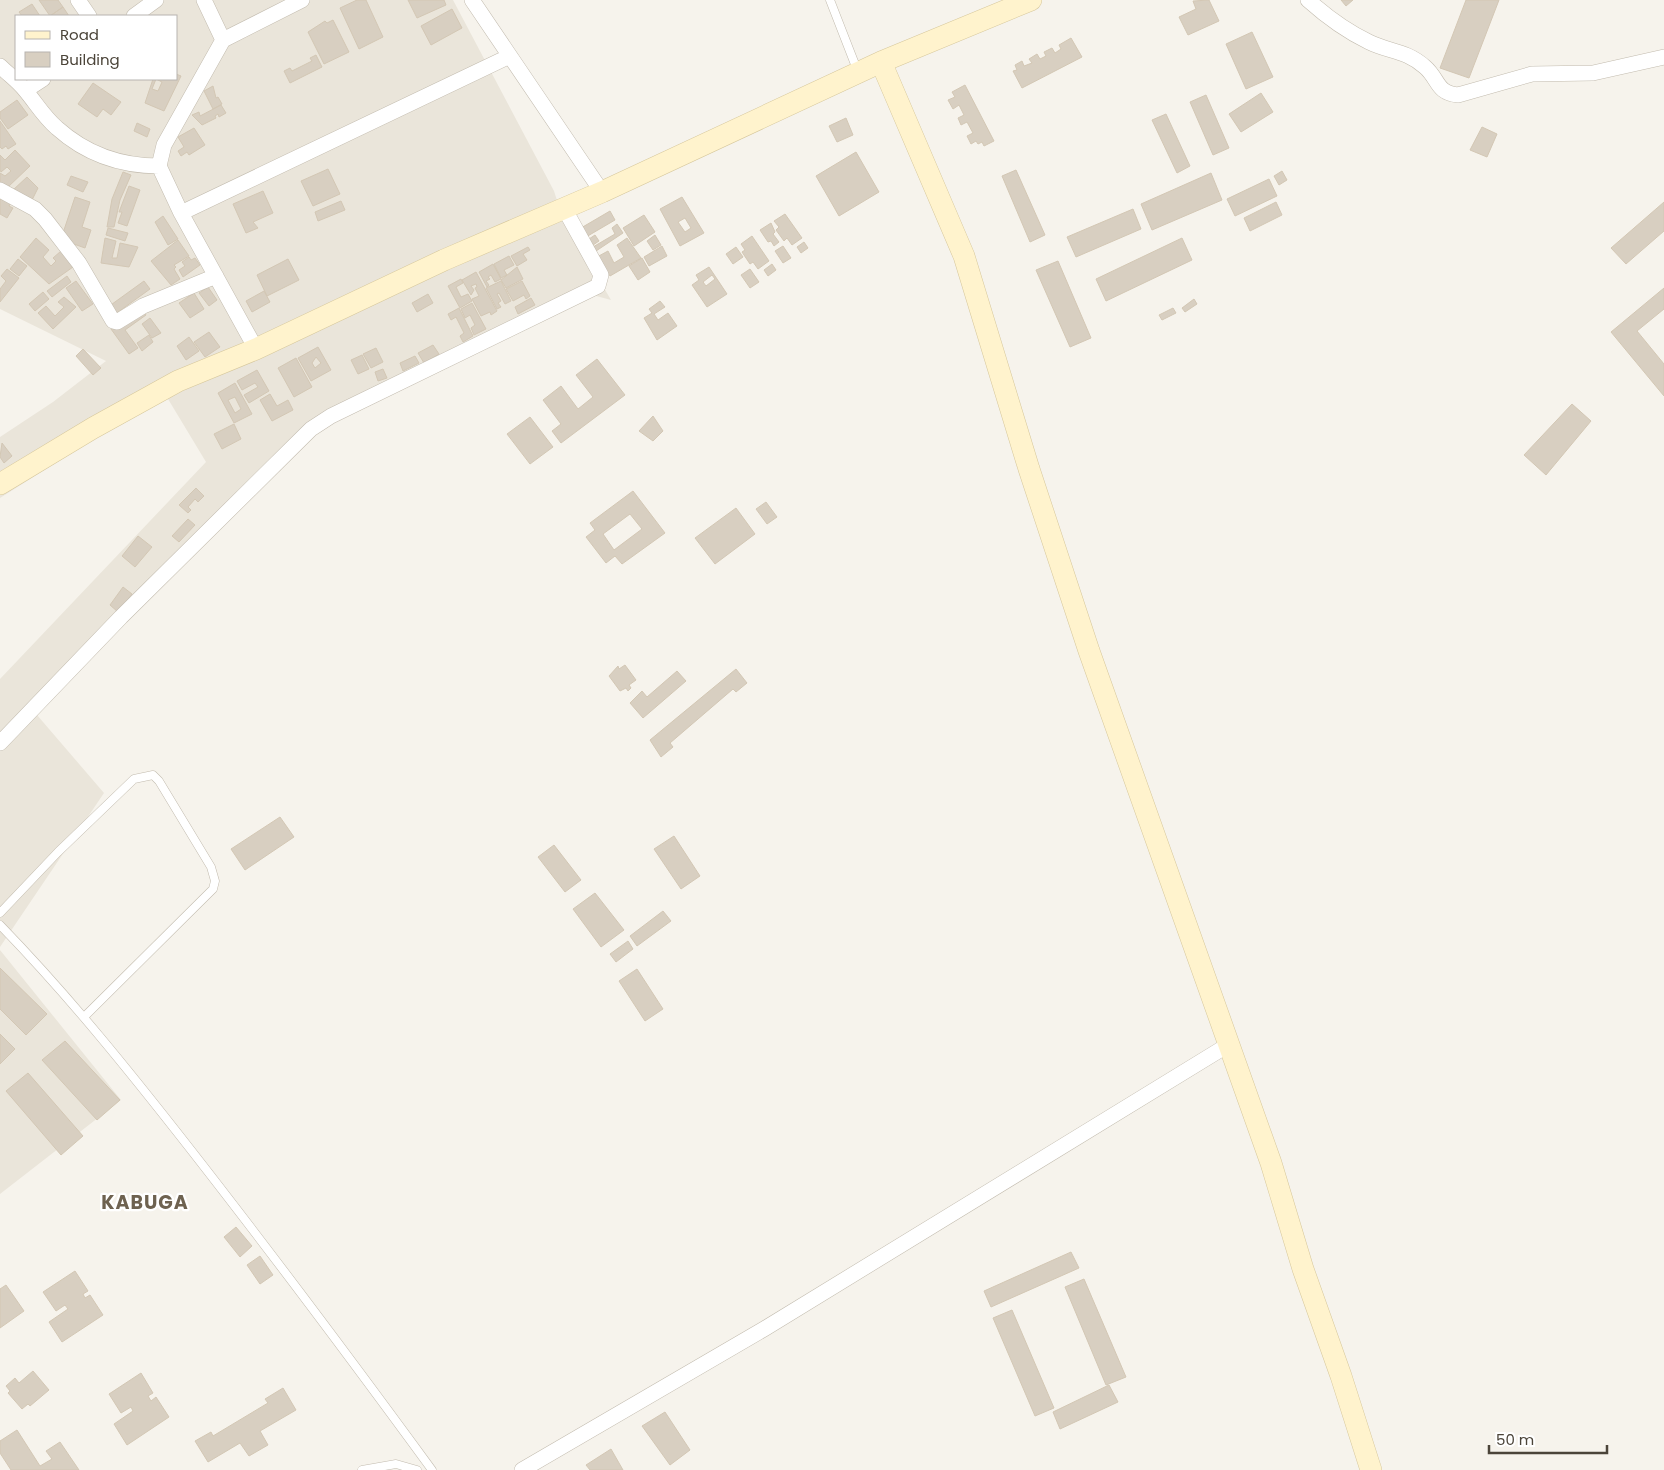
<svg xmlns="http://www.w3.org/2000/svg" width="1664" height="1470" viewBox="0 0 1664 1470" font-family="Poppins,sans-serif">
<style>
.residential{fill:#eae5da;fill-rule:evenodd}
.building{fill:#d8cfc1;stroke:#d3c7b4;fill-rule:evenodd}
.lines{fill:none;stroke-linecap:round;stroke-linejoin:round}
.lane-casing{stroke:#c2bbae;stroke-width:9}
.street-casing{stroke:#c2bbae;stroke-width:16}
.secondary-casing{stroke:#d6c79b;stroke-width:22}
.lane{stroke:#fff;stroke-width:8}
.street{stroke:#fff;stroke-width:15}
.secondary{stroke:#fff3cd;stroke-width:21}
.labels{text-anchor:middle;stroke-width:4.5;stroke-linejoin:round;paint-order:stroke}
.district-label{font-size:19px;font-weight:bold;letter-spacing:1px;fill:#6e6250;stroke:#fff}
</style>
<rect width="100%" height="100%" fill="#f6f3ec"/>
<path class="residential" d="M0 0H453L554 191 562 216 611 300 589 294 314 423 31 708 104 793 0 947V679L206 462 165 394 0 498V437L53 402 106 361 0 309ZM16 16H176V79H16Z
M0 950 121 1100 0 1194Z"/>
<path class="building" d="M39 0H58L63 7 50 16Z
M357 0H366L383 37 359 49 340 8Z
M408 0H444L446 5 417 18Z
M1209 0 1219 21 1188 35 1179 17 1196 9 1193 1Z
M1341 0H1353L1346 6Z
M1466 0H1499L1469 78 1440 68Z
M32 4 40 16H22L19 12Z
M63 7 69 16H50Z
M452 9 462 28 431 45 421 26Z
M333 20 349 52 324 64 308 32 325 21 327 23Z
M1252 32 1273 77 1246 89 1226 44Z
M1071 38 1082 57 1022 88 1013 71 1017 70 1015 65 1022 61 1024 66 1032 63 1029 59 1037 54 1040 59 1046 56 1044 52 1052 48 1055 53 1061 49 1059 45Z
M316 55 322 67 290 83 284 71 290 68 292 71 312 61 310 58Z
M176 74 181 76 164 111 145 103 153 79H176ZM156 79 162 82 158 91 152 89Z
M93 83 121 102 111 115 103 109 97 117 78 104Z
M965 85 994 141 984 146 982 142 978 144 976 141 971 144 967 136 973 133 967 122 961 125 958 118 964 115 959 105 953 109 948 100 955 97 952 92Z
M213 86 216 98 218 97 222 104 213 109 204 91Z
M1261 93 1273 112 1241 132 1229 114Z
M1206 95 1229 148 1213 155 1190 102Z
M17 100 28 115 8 129 0 118V112Z
M221 105 226 113 219 117 218 114 215 116 216 118 202 125 192 115 199 112 200 116Z
M1166 114 1190 166 1177 173 1152 120Z
M846 118 853 135 837 142 829 126Z
M0 121 16 144 8 149 6 146 2 149 0 147Z
M137 123 150 129 147 137 134 131Z
M1482 127 1497 134 1487 157 1470 150Z
M194 128 205 145 189 155 187 152 181 156 178 151 184 147 178 137Z
M15 150 30 166 8 187 0 182V173L5 176 11 171 7 167 1 172 0 170V155L5 160Z
M856 152 879 192 839 216 816 176Z
M328 169 340 194 313 206 301 181Z
M1016 170 1045 235 1030 242 1002 176Z
M1282 171 1287 180 1279 185 1274 176Z
M123 172 131 175 120 200 114 227H107L112 199Z
M1211 173 1222 200 1152 230 1141 204Z
M71 176 88 182 83 192 67 185Z
M27 177 38 188 31 202 13 190Z
M1269 179 1277 196 1235 216 1227 199Z
M129 186 140 190 127 226 118 223 122 212H119Z
M263 191 273 213 253 222 258 228 246 233 233 204Z
M0 192 12 200 9 206 13 208 7 218 0 214Z
M75 197 90 202 82 227 91 230 85 248 71 243 63 233Z
M682 197 704 233 680 246 660 209ZM685 218 691 228 685 232 678 222Z
M341 201 345 210 318 221 315 212Z
M1276 202 1282 215 1250 231 1244 218Z
M1664 202V231L1626 264 1611 248Z
M1133 209 1141 229 1076 257 1067 237Z
M610 211 615 220 586 237 581 228Z
M785 214 802 238 792 245 787 238 784 241 776 230 779 227 774 221Z
M644 215 655 232 634 246 623 228Z
M163 216 178 239 168 245 155 222Z
M771 223 775 232 773 234 779 242 774 246 771 241 768 242 760 230Z
M617 224 623 233 596 251 593 247 615 234 612 228Z
M108 228 128 233 125 241 106 235Z
M595 235 599 241 593 245 589 239Z
M655 235 661 245 653 250 647 241Z
M752 236 769 261 758 269 753 262 750 264 742 252 745 250 741 244Z
M36 238 49 250 43 257 51 266 56 261 53 258 61 251 73 267 49 284 20 257Z
M105 238 116 241 112 258H117L120 243 138 247 129 267 101 263Z
M627 238 641 258 610 276 597 257 608 251 614 263 624 257 617 245Z
M1182 238 1192 260 1106 301 1096 279Z
M178 240 189 256 174 265 176 267 174 269 180 279 171 285 151 261Z
M804 242 808 248 801 253 797 247Z
M662 246 667 256 649 266 644 257Z
M783 246 791 258 783 263 775 251Z
M528 247 530 250 523 254 527 260 517 266 511 256Z
M736 247 743 257 733 264 726 254Z
M509 256 514 265 504 270 507 275 501 278 494 264Z
M189 257 191 260 195 258 200 265 183 277 179 270 185 266 182 262Z
M642 258 650 272 638 280 629 266Z
M18 259 27 266 19 276 10 269Z
M288 259 299 280 267 296 257 275Z
M1058 261 1091 338 1070 347 1036 270Z
M493 264 501 279 495 282 491 275 488 277 490 279 486 281 489 285 487 287 479 272Z
M772 264 776 270 768 276 764 270Z
M517 267 523 279 506 288 501 280Z
M709 267 727 294 707 307 692 285 699 280 696 275ZM712 275 715 279 706 286 703 282Z
M7 269 19 278 0 302V289L6 281 1 276Z
M750 269 759 282 750 288 741 275Z
M476 272 497 311 491 315 490 312 481 316 472 299 479 296 475 288 477 287 476 284 471 286 474 290 471 295 462 280Z
M67 276 71 282 52 297 47 291Z
M461 279 463 283 456 287 461 297 468 294 472 301 460 308 448 286Z
M76 281 93 304 82 311 66 288Z
M144 281 150 289 114 315 108 307Z
M501 281 511 301 505 304 499 293 497 294 501 301 498 303 501 307 497 309 486 288Z
M522 281 530 296 526 299 524 295 513 301 506 289Z
M208 287 217 300 209 306 199 293Z
M1664 288V309L1637 331 1664 364V396L1611 332Z
M264 291 270 302 252 312 246 301Z
M43 292 49 299 35 311 29 304Z
M194 293 204 309 190 318 179 303Z
M428 294 433 303 417 312 412 303Z
M64 297 76 307 53 329 38 313 46 306 55 316 64 307 58 302Z
M531 298 535 305 518 314 515 307Z
M1194 299 1197 304 1185 312 1182 308Z
M660 301 665 307 654 314 658 320 668 313 677 326 657 340 644 318 652 313 649 309Z
M472 303 486 329 474 335 471 328 475 325 470 315 465 318 461 309Z
M141 308 146 315 125 330 138 348 129 354 111 329Z
M459 308 473 336 463 342 460 336 464 333 456 317 451 320 448 314Z
M1173 308 1176 313 1162 320 1159 315Z
M150 318 161 333 152 338 142 324Z
M209 332 220 347 205 357 194 342Z
M149 335 153 342 142 351 137 343Z
M189 337 199 351 186 360 177 346Z
M433 345 439 354 424 363 418 353Z
M318 347 331 370 311 381 298 358ZM316 357 321 363 315 368 312 363Z
M376 348 383 362 371 368 363 354Z
M83 349 101 368 93 375 76 356Z
M362 355 369 369 358 374 351 360Z
M415 356 419 363 403 371 400 363Z
M296 358 312 387 294 397 278 368Z
M597 359 625 395 561 443 552 431 561 424 543 400 561 386 578 409 593 397 576 375Z
M383 369 387 378 378 381 375 372Z
M257 370 269 391 249 403 244 395 258 387 255 383 242 390 237 381Z
M235 383 252 414 234 423 218 393ZM235 397 241 409 235 413 228 400Z
M270 394 277 406 288 400 293 410 272 421 260 400Z
M1572 404 1591 421 1546 475 1524 455Z
M653 416 663 431 653 441 639 431Z
M530 417 553 447 530 464 507 434Z
M234 424 241 439 222 449 214 434Z
M2 443 12 456 4 463 0 457Z
M196 488 204 496 198 502 195 499 188 507 191 510 188 513 179 505Z
M633 491 665 533 622 564 615 556 606 563 586 537 595 530 590 523ZM630 514 642 529 614 550 603 534Z
M766 502 777 517 767 524 756 509Z
M736 508 755 534 715 564 695 538Z
M188 519 195 525 179 542 172 536Z
M138 536 152 547 135 567 122 556Z
M123 587 132 594 118 612 110 605Z
M625 665 636 680 629 685 631 688 628 691 626 688 620 691 609 676 618 666 619 669Z
M736 669 747 683 736 692 733 689 670 743 673 747 661 757 650 740Z
M677 671 686 681 643 718 630 703 642 691 647 697Z
M280 817 294 837 245 870 231 849Z
M674 836 700 876 681 889 654 849Z
M554 845 581 880 565 892 538 857Z
M595 893 624 930 601 947 573 909Z
M663 911 671 921 637 946 630 936Z
M628 941 633 949 616 962 610 954Z
M0 968 47 1014 26 1035 0 1009Z
M637 969 663 1009 645 1021 619 981Z
M0 1034 15 1049 0 1064Z
M65 1041 120 1100 97 1120 42 1060Z
M28 1073 83 1136 61 1155 6 1091Z
M236 1227 252 1246 240 1257 224 1237Z
M1071 1252 1079 1268 991 1307 984 1291Z
M260 1256 273 1275 260 1284 247 1265Z
M75 1271 88 1291 83 1294 85 1298 90 1295 103 1315 62 1342 49 1322 68 1309 65 1305 56 1311 43 1292Z
M1084 1279 1126 1377 1106 1385 1065 1287Z
M6 1285 24 1311 0 1328V1289Z
M1012 1310 1054 1408 1035 1416 993 1318Z
M33 1371 49 1390 30 1406 28 1404 22 1409 8 1393 10 1391 6 1386 15 1378 19 1383Z
M141 1373 153 1393 148 1396 151 1401 156 1397 169 1417 127 1445 114 1424 133 1411 131 1407 121 1413 109 1394Z
M1109 1385 1118 1402 1060 1429 1053 1412Z
M283 1388 296 1410 260 1431 268 1445 249 1456 240 1443 208 1462 195 1441 211 1432 213 1436 268 1403 265 1399Z
M665 1412 690 1450 670 1465 642 1426Z
M17 1430 40 1466 52 1459 46 1451 60 1442 79 1470H11L0 1453V1441Z
M611 1449 623 1470H590L586 1465Z"/>
<g class="lines">
<g class="lane-casing">
<path id="lane" d="M830 0 858 72
M0 913 58 852 134 779 153 775 159 781 211 867 215 881 213 889 84 1017
M0 925C69 996 130 1072 191 1150 273 1255 353 1362 432 1470
M362 1470 396 1464 417 1470"/>
</g>
<g class="street-casing">
<path id="street" d="M78 0 89 16
M204 0 223 40
M472 0 602 192
M1308 0C1327 17 1346 31 1369 42 1389 52 1406 50 1425 67 1439 79 1436 93 1458 95L1532 74 1593 73 1664 57
M134 16 156 0
M0 66C8 74 18 81 25 90 36 103 44 117 57 128 86 154 122 166 159 166
M26 90 43 79
M0 190 35 209 45 219 79 263 113 321 117 322 143 306 216 276
M181 213 510 56
M256 349 181 213 159 166 164 145 223 40 302 0
M0 743 121 617 311 429 331 416 598 286 601 275 564 208
M522 1470 764 1329 1228 1045"/>
</g>
<g class="secondary-casing">
<path id="secondary" d="M881 62 964 256 1029 469 1089 651 1271 1163 1303 1269 1341 1376 1371 1470
M0 484 93 428 178 381 256 349 444 260 602 192 881 62 1031 0"/>
</g>
<use href="#lane" class="lane"/>
<use href="#street" class="street"/>
<use href="#secondary" class="secondary"/>
</g>
<g class="labels">
<g class="district-label">
<text x="145" y="1209">KABUGA</text>
</g>
</g>
<rect x="15" y="15" width="162" height="65" fill="#ffffff" stroke="#b7b4b0"/>
<rect x="25" y="31" width="25" height="8" fill="#fff3cd" stroke="#b7b4b0"/>
<text x="60" y="40" font-size="15" fill="#4b4439">Road</text>
<rect x="25" y="52" width="25" height="15" fill="#d8cfc1" stroke="#b7b4b0"/>
<text x="60" y="65" font-size="15" fill="#4b4439">Building</text>
<path d="M1489 1445v8h118v-8" fill="none" stroke="#4b4439" stroke-width="2.5"/>
<text x="1496" y="1445" font-size="15" fill="#4b4439" stroke="#ffffff" stroke-width="4" paint-order="stroke">50 m</text>
</svg>
